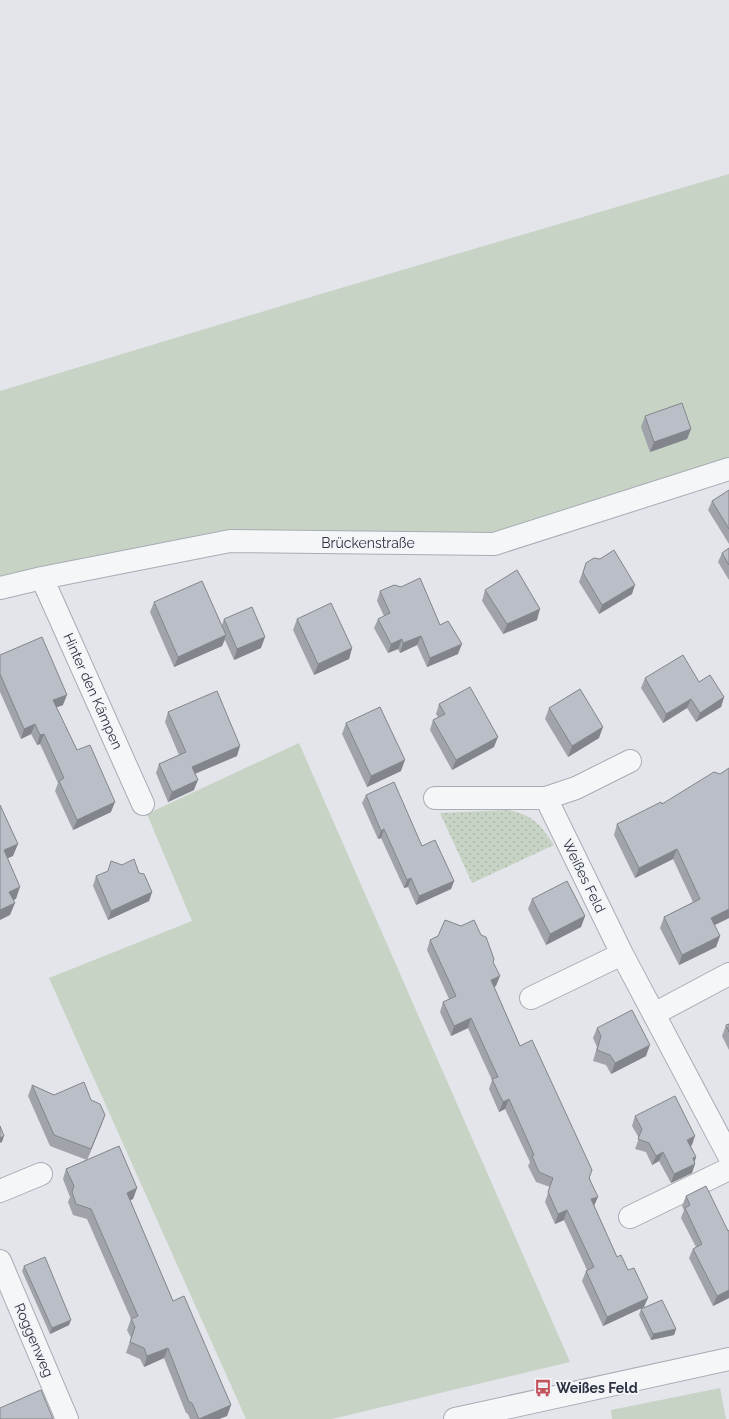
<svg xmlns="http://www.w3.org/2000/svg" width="729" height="1419" viewBox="0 0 729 1419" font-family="Raleway,sans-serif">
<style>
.grass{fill:#c7d3c5}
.park{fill:url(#park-dots)}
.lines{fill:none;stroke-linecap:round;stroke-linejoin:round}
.street-casing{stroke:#a8acb4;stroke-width:24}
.street{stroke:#f5f6f8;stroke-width:22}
.wall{fill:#a0a3aa}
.shaded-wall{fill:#82858b}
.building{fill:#babec6;stroke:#82858b}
.labels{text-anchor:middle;stroke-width:4;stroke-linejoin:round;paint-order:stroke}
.street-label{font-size:14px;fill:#2c3241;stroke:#f2f4f7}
.poi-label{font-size:14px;font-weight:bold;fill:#2c3241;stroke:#f2f4f7;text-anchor:start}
</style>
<defs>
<pattern id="park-dots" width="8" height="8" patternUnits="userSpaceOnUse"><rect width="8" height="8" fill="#c7d3c5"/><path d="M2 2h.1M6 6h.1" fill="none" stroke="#abb6aa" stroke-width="1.8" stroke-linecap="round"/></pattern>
</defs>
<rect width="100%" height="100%" fill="#e3e5ea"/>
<path class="grass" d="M729 174V463L496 538 229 534 0 581V391L324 293Z
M299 743 570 1362 332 1419H246L49 978 192 921 147 814Z
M720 1388 726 1419H612L611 1410Z"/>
<path class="park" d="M509 810C535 817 539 823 554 845L472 883 440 813Z"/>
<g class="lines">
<g class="street-casing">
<path id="street" d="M42 578 143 804
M0 588 42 578 230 541 494 544 729 469
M630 761 576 788 546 798 622 954 729 1156
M435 798H546
M531 998 622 954
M654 1014 729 974
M0 1191 41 1174
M630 1217 729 1169
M0 1261 67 1419
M455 1419 729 1359"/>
</g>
<use href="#street" class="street"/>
</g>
<path class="wall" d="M645 416 691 429 687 439 650 452 641 427Z
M729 490V544L708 510 712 501Z
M729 548V580L718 562 722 553Z
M586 563 632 594 599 614 579 582Z
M485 590 537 620 503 634 482 601Z
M380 591 440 625 458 654 427 667 417 645 400 653 398 649 388 653 374 628 378 619 384 616 377 601Z
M154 602 222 625 224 619 261 648 234 660 225 640 222 646 174 667 150 612Z
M297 619 352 648 349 659 314 675 293 630Z
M0 655 63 705 56 707 77 750 111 812 73 830 55 791 58 783 40 744 37 745 31 734 21 739 0 692Z
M645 678 699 682 724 697 721 707 696 722 687 708 663 723 641 688Z
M439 704 494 747 452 770 430 730 433 720 438 717 436 714Z
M549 708 599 738 568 757 545 719Z
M168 712 237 756 195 774 194 790 168 802 156 773 159 764 179 755 165 722Z
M346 723 401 771 367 787 342 734Z
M729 768V918L714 925 720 936 716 947 679 965 660 928 664 917 693 902 673 859 635 878 614 835 617 824 662 804 720 774Z
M366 795 422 846 454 881 451 889 416 905 408 887 404 888 381 838 378 839 362 803Z
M96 876 152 892 149 901 108 920 93 886Z
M532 899 585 916 581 927 546 945 528 909Z
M438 936 493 962 496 986 494 987 520 1046 590 1178 594 1206 617 1257 644 1307 603 1326 582 1281 586 1271 587 1270 564 1220 555 1224 545 1202 550 1187 536 1182 528 1166 530 1162 505 1109 499 1112 489 1089 492 1080 468 1028 451 1036 440 1012 443 1002 449 999 427 950 430 940Z
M729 1024V1050L722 1036 726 1025Z
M597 1028 646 1056 611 1074 606 1065 593 1061 597 1047 593 1038Z
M32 1085 54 1095 91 1100 105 1115 87 1160 137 1188 133 1199 130 1200 173 1301 231 1405 227 1416 219 1419H190L188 1414 186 1413 164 1358 144 1367 140 1359 126 1353 131 1338 127 1330 131 1319 87 1219 73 1215 68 1202 70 1197 63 1179 66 1169 87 1160 50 1146 28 1096Z
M635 1116 692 1145 691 1146 696 1157 692 1173 671 1183 659 1161 652 1165 646 1152 635 1149 639 1138 632 1126Z
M686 1196 728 1231 729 1298 713 1306 689 1258 693 1249 696 1247 681 1218 684 1210 682 1206Z
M24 1266 69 1325 50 1334 22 1271Z
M641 1309 676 1329 674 1335 651 1340 639 1315Z"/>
<path class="shaded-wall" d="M691 429 687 439 650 452 654 442Z
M635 585 632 594 599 614 602 605Z
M540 609 537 620 503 634 507 624Z
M226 635 222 646 174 667 178 657Z
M421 636 417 645 400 653 403 643Z
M265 637 261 648 234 660 237 649Z
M402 639 398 649 388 653 391 644Z
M462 644 458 654 427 667 430 658Z
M352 648 349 659 314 675 318 664Z
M67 695 63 705 50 710 53 700Z
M724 697 721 707 696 722 700 713Z
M691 699 687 708 663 723 666 714Z
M35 724 31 734 21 739 24 729Z
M603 727 599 738 568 757 572 746Z
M44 734 40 744 37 745 40 735Z
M498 737 494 747 452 770 456 760Z
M240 746 237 756 189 776 192 767Z
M405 760 401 771 367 787 371 776Z
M198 780 194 790 168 802 172 792Z
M115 802 111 812 73 830 77 820Z
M384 829 381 838 378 839 381 831Z
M18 844 13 856 0 862 4 850Z
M677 849 673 859 635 878 639 868Z
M411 878 408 887 404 888 407 880Z
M454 881 451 889 416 905 419 896Z
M20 887 16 899 5 904 9 892Z
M152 892 149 901 108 920 111 911Z
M15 903 10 915 0 920V910Z
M729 909V918L707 929 711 918Z
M585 916 581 927 546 945 550 934Z
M720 936 716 947 679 965 682 955Z
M500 976 496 986 487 990 491 980Z
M471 1018 468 1028 451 1036 454 1026Z
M650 1045 646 1056 611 1074 615 1063Z
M509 1099 505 1109 499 1112 503 1102Z
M105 1115 101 1126 87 1160 91 1149Z
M4 1136 2 1142 0 1143V1138Z
M695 1136 692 1145 684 1149 687 1140Z
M663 1152 659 1161 652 1165 656 1156Z
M696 1157 693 1165 695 1164 692 1173 671 1183 674 1174 693 1158Z
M137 1188 133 1199 123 1204 127 1193Z
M598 1197 594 1206 591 1199Z
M567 1210 564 1220 555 1224 558 1214Z
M729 1290V1298L713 1306 717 1296Z
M648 1298 644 1307 603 1326 607 1317Z
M71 1320 69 1325 50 1334 52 1328Z
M676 1329 674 1335 651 1340 653 1334Z
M168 1348 164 1358 144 1367 147 1356Z
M231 1405 227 1416 219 1419H199Z"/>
<path class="building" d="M682 403 691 429 654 442 645 416Z
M729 490V529L712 501Z
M729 548V565L722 553Z
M614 550 635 585 602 605 583 573 586 563 594 558 600 559Z
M517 570 540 609 507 624 485 590Z
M420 578 440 625 448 621 462 644 430 658 421 636 403 643 402 639 391 644 378 619 390 613 380 591 394 585 401 587Z
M202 581 226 635 178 657 154 602Z
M331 603 352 648 318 664 297 619Z
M252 607 265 637 237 649 224 619Z
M42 637 67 695 53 700 77 750 90 745 115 802 77 820 59 781 64 778 44 734 40 735 35 724 24 729 0 674V655Z
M683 655 699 682 710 675 724 697 700 713 691 699 666 714 645 678Z
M470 687 498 737 456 760 433 720 445 714 439 704Z
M580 689 603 727 572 746 549 708Z
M217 691 240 746 192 767 198 780 172 792 159 764 186 752 168 712Z
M380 707 405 760 371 776 346 723Z
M729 768V909L711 918 720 936 682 955 664 917 700 899 677 849 639 868 617 824 661 802 662 804 714 772 720 774Z
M394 782 422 846 435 840 454 881 419 896 411 878 407 880 384 829 381 831 366 795Z
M0 805 18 844 4 850 20 887 9 892 15 903 0 910Z
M134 859 139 873 144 874 152 892 111 911 96 876 108 871 111 861 122 865Z
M567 881 585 916 550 934 532 899Z
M445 920 461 926 474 920 481 935 486 937 494 959 493 962 500 976 491 980 520 1046 532 1040 592 1170 589 1178 598 1197 591 1199 617 1257 621 1255 628 1270 634 1268 648 1298 607 1317 586 1271 594 1267 567 1210 558 1214 548 1192 553 1178 539 1172 532 1156 534 1155 509 1099 503 1102 492 1079 498 1077 471 1018 454 1026 443 1002 456 996 430 940 438 936Z
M632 1010 650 1045 615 1063 610 1055 597 1050 601 1036 597 1028Z
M729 1024V1032L726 1025Z
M84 1082 91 1100 100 1104 105 1115 91 1149 54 1135 32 1085 54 1095Z
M675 1096 695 1136 687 1140 696 1157 693 1158 695 1164 674 1174 663 1152 656 1156 649 1143 638 1139 642 1129 635 1116Z
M0 1126 4 1136 0 1138Z
M119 1146 137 1188 127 1193 173 1301 184 1296 231 1405 199 1419 192 1403 189 1402 168 1348 147 1356 144 1348 130 1342 135 1327 131 1319 138 1316 91 1209 76 1204 72 1192 74 1186 66 1169Z
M706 1186 728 1231 729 1230V1290L717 1296 693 1249 702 1244 685 1208 690 1205 686 1196Z
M45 1257 71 1320 52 1328 24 1266Z
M662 1300 676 1329 653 1334 641 1309Z
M41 1390 53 1419H0V1408Z"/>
<defs>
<g id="bus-bare" transform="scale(1.38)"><path d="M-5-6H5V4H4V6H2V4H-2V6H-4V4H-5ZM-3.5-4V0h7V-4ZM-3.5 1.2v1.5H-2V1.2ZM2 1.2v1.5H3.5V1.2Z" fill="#c3535d" stroke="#f2f4f7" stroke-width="2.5" paint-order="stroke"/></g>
</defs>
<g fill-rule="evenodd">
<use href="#bus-bare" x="543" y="1388"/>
</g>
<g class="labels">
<g class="street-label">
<text x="368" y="548">Brückenstraße</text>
<text transform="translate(93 691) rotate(66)" y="5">Hinter den Kämpen</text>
<text transform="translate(584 876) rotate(64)" y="5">Weißes Feld</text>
<text transform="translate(34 1340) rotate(67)" y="5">Roggenweg</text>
</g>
<g class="poi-label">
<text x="556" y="1393">Weißes Feld</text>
</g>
</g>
</svg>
